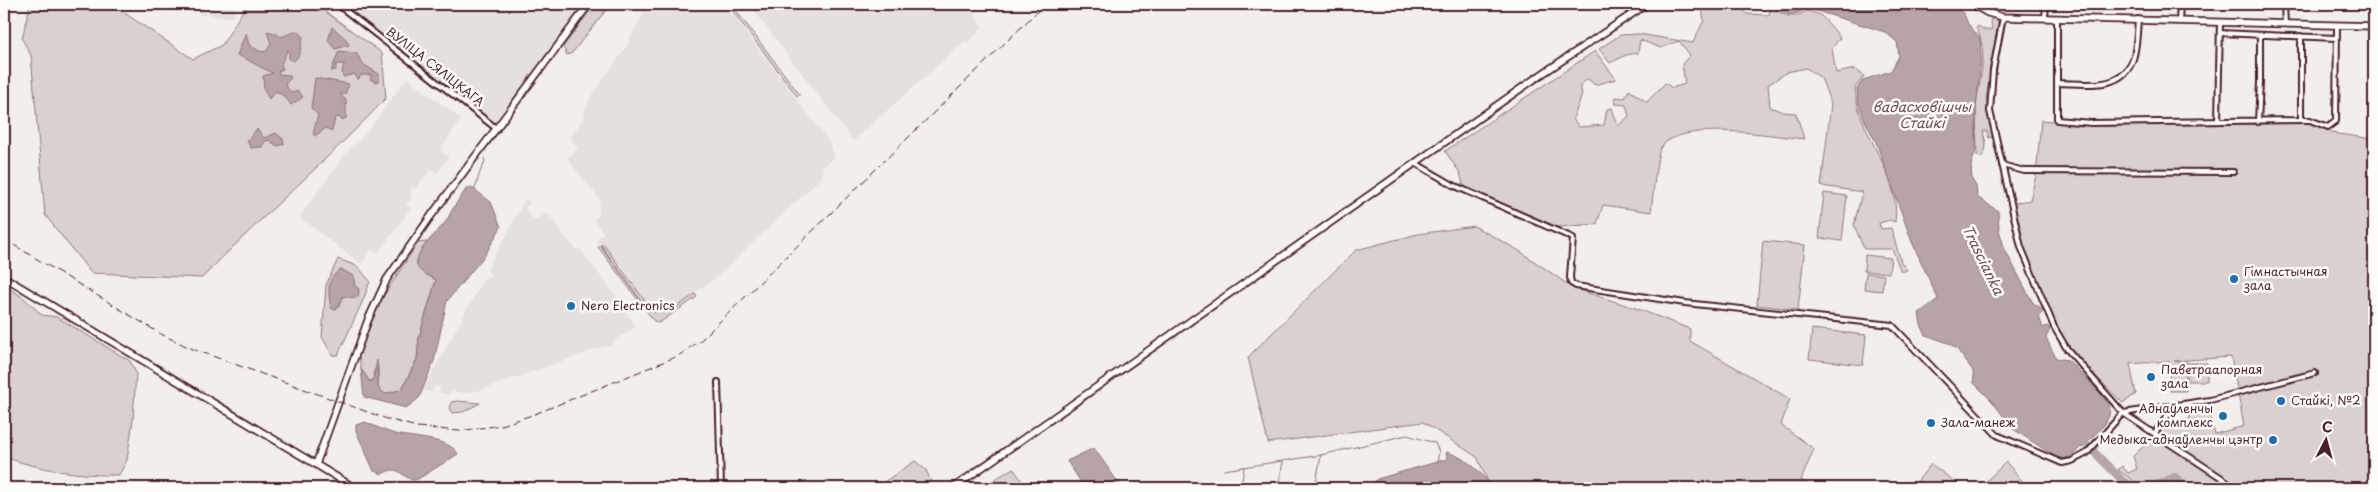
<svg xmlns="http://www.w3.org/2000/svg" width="2378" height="492" viewBox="0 0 2378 492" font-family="'Playpen Sans',sans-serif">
  <rect width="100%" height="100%" fill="#f2efeb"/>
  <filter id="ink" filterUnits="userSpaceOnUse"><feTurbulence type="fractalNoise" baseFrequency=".02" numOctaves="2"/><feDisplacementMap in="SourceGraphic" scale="10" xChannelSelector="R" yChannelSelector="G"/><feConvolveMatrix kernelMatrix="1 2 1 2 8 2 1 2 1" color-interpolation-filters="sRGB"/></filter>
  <g filter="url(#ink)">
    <path fill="#e5dfdd" d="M 164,4 L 236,4 L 233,17 L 214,17 L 208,12 L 204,16 L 191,7 L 173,7 Z
      M 339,4 L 584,4 L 494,123 Z
      M 662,4 L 724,4 L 828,140 L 835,157 L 821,168 L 823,171 L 820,174 L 823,176 L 718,276 L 657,321 L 596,239 L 604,234 L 593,219 L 598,216 L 600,200 L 567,158 L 578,149 L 570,138 L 585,116 L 584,112 L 591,96 L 630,42 L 629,40 L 644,12 L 653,12 Z
      M 749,4 L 968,4 L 982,27 L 977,31 L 978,33 L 967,43 L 965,41 L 853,141 Z
      M 407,78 L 461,119 L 440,150 L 449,157 L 437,173 L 431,169 L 414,190 L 411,187 L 412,197 L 406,204 L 411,208 L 378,253 L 371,250 L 361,264 L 299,217 L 353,144 L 355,145 L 366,133 Z
      M 526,198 L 530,203 L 525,208 L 535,221 L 547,213 L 576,250 L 579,248 L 622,304 L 613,313 L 615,314 L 623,308 L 636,327 L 615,340 L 612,346 L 605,346 L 481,390 L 465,393 L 450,391 L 449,394 L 440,393 L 440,388 L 435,386 L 431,393 L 423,390 L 484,278 L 492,276 L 487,270 Z"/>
    <path fill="#d9d0cf" stroke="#92787d" d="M 30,4 L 111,4 L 193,59 L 222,45 L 247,4 L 315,4 L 382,53 L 386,98 C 327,161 262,216 202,278 L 91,273 L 45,215 L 31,55 L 22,39 Z
      M 595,4 L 611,4 L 572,53 L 567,55 L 563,47 Z
      M 727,4 L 731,4 L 800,95 L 797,96 Z
      M 1701,4 C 1716,4 1738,0 1747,14 L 1769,15 L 1770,10 L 1777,6 L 1777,10 C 1788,19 1795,17 1807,11 C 1811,12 1817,13 1820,15 C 1824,18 1838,34 1840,38 L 1832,48 L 1836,73 L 1855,69 L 1864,76 L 1855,88 C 1857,134 1902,174 1895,222 L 1890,220 L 1879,223 L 1881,229 L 1891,228 L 1901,262 L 1907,270 L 1901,272 L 1892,249 L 1864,249 L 1854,225 L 1862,192 L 1821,186 L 1831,104 L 1821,78 L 1806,68 L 1787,72 L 1768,85 L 1770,107 L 1783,112 L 1796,113 L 1804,139 C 1772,136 1682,119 1661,147 C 1656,154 1653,201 1651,212 L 1603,205 L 1597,224 L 1558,227 L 1464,187 L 1460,173 L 1445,151 L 1595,51 L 1616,79 L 1595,85 L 1588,79 L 1580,85 L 1582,95 L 1573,119 L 1579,127 L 1604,125 L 1607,109 L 1612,108 L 1618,126 L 1629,116 L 1626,105 L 1615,104 L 1616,97 L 1625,98 L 1629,90 L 1647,102 L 1665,83 L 1672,88 L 1685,84 L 1682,64 L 1690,55 L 1679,41 L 1661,48 L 1640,40 L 1638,53 L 1626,55 L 1610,63 L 1599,49 L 1620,35 L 1639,34 L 1693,43 L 1704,20 Z
      M 1995,18 L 1998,22 L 1998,27 L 1986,99 L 1994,137 L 1989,138 L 1987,131 L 1983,131 C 1985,140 1989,150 1981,157 L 1977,156 C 1977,140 1976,124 1976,108 C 1978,82 1990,52 1976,28 L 1978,26 L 1985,30 L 1991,30 L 1992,26 L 1990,20 Z
      M 2041,120 L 2106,126 L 2319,123 L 2331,133 L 2374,139 L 2374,488 L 2177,488 L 2174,485 C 2149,492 2137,484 2118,470 L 2122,466 L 2128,473 L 2137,469 L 2133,456 L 2164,428 L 2190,419 L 2188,411 L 2201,405 L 2207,408 L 2215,434 L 2244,426 L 2231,357 L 2174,361 L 2186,361 L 2186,391 L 2170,391 L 2169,361 L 2130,364 L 2136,394 L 2123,403 L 2066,347 L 2021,242 L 2013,203 L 2030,200 L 2036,175 Z
      M 1824,193 L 1847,196 L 1842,241 L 1819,238 Z
      M 1474,226 L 1518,250 L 1573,288 L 1638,309 L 1690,329 L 1690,341 L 1790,399 L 1781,425 L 1814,449 L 1801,480 L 1813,488 L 1491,488 L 1477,457 L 1423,422 L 1268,443 L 1248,357 L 1356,250 L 1418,234 Z
      M 1763,241 L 1805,245 L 1798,310 L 1757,305 Z
      M 427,242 L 418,257 L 420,270 L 436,280 L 419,337 L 417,359 L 402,389 L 385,394 L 378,388 L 378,366 L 374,370 L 373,381 L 369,381 L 361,369 L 359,356 L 379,303 L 418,243 Z
      M 603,244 L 654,313 L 666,304 L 671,311 L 695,294 L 697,297 L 659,323 L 654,321 L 598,247 L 600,245 L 644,305 L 601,245 Z
      M 1865,255 L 1891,258 L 1889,273 L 1864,271 Z
      M 338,259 L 357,266 L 370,281 L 364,298 L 338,355 L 332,355 L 322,337 L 326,285 Z
      M 1866,273 L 1884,275 L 1882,291 L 1864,289 Z
      M 4,285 L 24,298 L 42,315 L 57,317 L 130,361 L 136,373 L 133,420 L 127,460 L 119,475 C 79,476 42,470 4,457 Z
      M 1812,329 L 1866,335 L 1863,365 L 1809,359 Z
      M 2186,363 L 2207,363 L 2207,381 L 2187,381 Z
      M 458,401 L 480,403 L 463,412 L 452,413 L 450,410 L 451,402 Z
      M 915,461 L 926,470 L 934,488 L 875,488 Z
      M 2006,462 L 2028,488 L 1979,488 Z
      M 1931,464 L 1963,488 L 1912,488 Z
      M 1013,468 L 1027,488 L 981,488 Z"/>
    <path fill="#b7a5a6" stroke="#8b6f75" d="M 1779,4 L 1951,4 L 1964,14 L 1968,24 L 1980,38 L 1981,59 L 1976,108 L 1976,149 L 1971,166 L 1972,180 L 1976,186 L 1977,197 L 1998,211 L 1999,230 L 2005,250 L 2033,303 L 2044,310 L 2039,316 L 2043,328 L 2047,326 L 2050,329 L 2046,338 L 2056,358 L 2068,360 L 2101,394 L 2110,406 L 2109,416 L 2105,424 L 2082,448 L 2080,447 C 2073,457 2067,461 2056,457 L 2013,429 L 1992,401 L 1974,383 L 1973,371 L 1957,349 L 1948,343 L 1926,335 L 1921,325 L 1919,313 L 1938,299 L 1912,242 L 1876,142 L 1865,121 L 1858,101 L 1857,89 L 1863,80 L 1891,71 L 1899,56 L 1897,42 L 1885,32 L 1807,8 C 1796,15 1789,18 1778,9 Z
      M 332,27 L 346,39 L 349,45 L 335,49 L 328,41 Z
      M 267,31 L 275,33 L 281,37 L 297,31 L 303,37 L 299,55 L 294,61 L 289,59 L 289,51 L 287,51 L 281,64 L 283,69 L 278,71 L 279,74 L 289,75 L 291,78 L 285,84 L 291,93 L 298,91 L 303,97 L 291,105 L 286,98 L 276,91 L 269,99 L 264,89 L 263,76 L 273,73 C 260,68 250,60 237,55 L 246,33 L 249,45 L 259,51 L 266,52 L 271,44 Z
      M 339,51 L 356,53 L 363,64 L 379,74 L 379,81 L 375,82 L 370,79 L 372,75 L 361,75 L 358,80 L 355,74 L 343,77 L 342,73 L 344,64 L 336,64 L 336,70 L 331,71 Z
      M 315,78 L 349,84 L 345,94 L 340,94 L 346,100 L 346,118 L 342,120 L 339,117 L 335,118 L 332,131 L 326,128 L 315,136 L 313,134 L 318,115 L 311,108 Z
      M 257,129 L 264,138 L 276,133 L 283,139 L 284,144 L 277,146 L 269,140 L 264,142 L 262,147 L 251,148 L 247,141 Z
      M 471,187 L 491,202 L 501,227 L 485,255 L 447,301 L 434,361 L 419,398 L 406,408 L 364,397 L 361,369 L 369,381 L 373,381 L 377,360 L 378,388 L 385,394 L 402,389 L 417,359 L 419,337 L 436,280 C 431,277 419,272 417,266 C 413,250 441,231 448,218 C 453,207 460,198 467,188 Z
      M 341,269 L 353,276 L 355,286 L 359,289 L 358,297 L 355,298 L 343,296 L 339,306 L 335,310 L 331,308 C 328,292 326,279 341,269 Z
      M 365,422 C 375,426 385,431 395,434 C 411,438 450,438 458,454 L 418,479 L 412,480 C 397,473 399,465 382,474 L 374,471 L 356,431 L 356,425 Z
      M 1094,448 L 1122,488 L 1085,488 L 1067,461 Z
      M 1446,452 C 1463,456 1484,472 1491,488 L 1436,488 L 1431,486 L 1369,488 L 1377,479 L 1447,459 Z"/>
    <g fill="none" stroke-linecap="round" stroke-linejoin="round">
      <path stroke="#8b6f75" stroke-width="1" d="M 475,189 L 480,172 L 485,162 L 484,158
        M 1224,470 L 1321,455 L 1407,435 L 1435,443 L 1439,452 L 1437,463
        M 1241,488 L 1244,467
        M 1278,488 L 1283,462
        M 1315,488 L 1321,455"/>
      <path stroke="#b7a5a6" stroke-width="8" d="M 2080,438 L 2123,481 L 2136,488
        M 2151,488 L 2175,477 L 2188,488"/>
      <g stroke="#4a1f2b" stroke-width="8">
        <path id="minor" d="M 337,4 L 497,129
          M 2284,4 L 2285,24
          M 2003,17 L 1993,70 L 1990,111 L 2021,247 L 2054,327 L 2067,349 L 2123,413 L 2237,488
          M 2045,17 L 2046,4
          M 2057,18 L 2057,120 L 2091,123 L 2301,120 L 2301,36
          M 2179,21 L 2180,4
          M 2220,33 L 2336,38
          M 2057,83 C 2084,83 2122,92 2133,59 C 2137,47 2137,32 2138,19
          M 2301,120 L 2310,120 L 2328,127 L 2336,121 L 2337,26
          M 2218,121 L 2220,22
          M 2258,122 L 2260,82 L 2260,35
          M 1415,163 L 1453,185 L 1573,238 L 1570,277 L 1571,283 L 1576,286 L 1685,303 L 1892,325 L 1997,435 L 2062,463 L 2072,461 L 2087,453 L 2123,413 L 2210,400 L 2315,373
          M 2002,165 L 2024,171 L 2233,172
          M 718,382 L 721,488
          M 2155,433 L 2175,405"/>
      </g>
      <g stroke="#4a1f2b" stroke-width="9">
        <path id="secondary" d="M 1754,4 L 1765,4
          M 1972,4 L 1988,13 L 2003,17 L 2374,26
          M 4,277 L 355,488
          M 316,464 L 368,320 L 387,279 L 431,216 L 589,4
          M 953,488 L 1533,80 L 1647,4"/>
      </g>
      <use href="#minor" stroke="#fdfcf7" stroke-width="4"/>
      <use href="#secondary" stroke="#fdfcf7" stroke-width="5.5"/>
      <path stroke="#4a1f2b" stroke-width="1" stroke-dasharray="8 4" stroke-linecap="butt" d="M 4,239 L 161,334 L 190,348 L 387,419 L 417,427 L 459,431 L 502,425 L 535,414 L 678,356 L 701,340 L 1045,4"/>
    </g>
  </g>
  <g fill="#1f6fb2" stroke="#fdfcf7" stroke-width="2">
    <circle cx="2234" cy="279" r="5"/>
    <circle cx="571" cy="306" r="5"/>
    <circle cx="2151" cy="377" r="5"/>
    <circle cx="2281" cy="401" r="5"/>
    <circle cx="2223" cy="416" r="5"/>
    <circle cx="1931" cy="423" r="5"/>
    <circle cx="2273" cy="440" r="5"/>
  </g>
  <g text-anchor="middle" stroke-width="5" stroke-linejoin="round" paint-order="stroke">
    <g font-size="12" fill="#4a1f2b" stroke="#fdfcf7">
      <text transform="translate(435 67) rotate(38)" y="4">ВУЛІЦА СЯЛІЦКАГА</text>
    </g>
    <g font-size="12" fill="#4a1f2b" stroke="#fdfcf7" text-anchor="start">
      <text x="2244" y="276">Гімнастычная<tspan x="2244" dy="14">зала</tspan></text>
      <text x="581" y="310">Nero Electronics</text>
      <text x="2161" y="374">Паветраапорная<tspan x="2161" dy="14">зала</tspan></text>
      <text x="2291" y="405">Стайкі, №2</text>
      <text x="2213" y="413" text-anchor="end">Аднаўленчы<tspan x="2213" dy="14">комплекс</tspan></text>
      <text x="1941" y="427">Зала-манеж</text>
      <text x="2263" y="444" text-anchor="end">Медыка-аднаўленчы цэнтр</text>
    </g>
    <g font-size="14" font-style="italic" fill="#704e56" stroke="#fdfcf7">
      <text x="1922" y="112">вадасховішчы<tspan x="1922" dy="16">Стайкі</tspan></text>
      <text transform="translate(1983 260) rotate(64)" y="5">Trascianka</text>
    </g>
  </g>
  <rect width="2378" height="492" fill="none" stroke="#fdfcf7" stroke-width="20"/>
  <rect x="10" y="10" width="2358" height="472" fill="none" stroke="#4a1f2b" stroke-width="2" filter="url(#ink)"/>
  <g transform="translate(2326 440) rotate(6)" stroke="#fdfcf7" stroke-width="4" paint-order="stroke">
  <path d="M0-4L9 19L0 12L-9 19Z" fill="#4a1f2b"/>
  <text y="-8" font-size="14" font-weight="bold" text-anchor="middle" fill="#4a1f2b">С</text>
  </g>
</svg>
